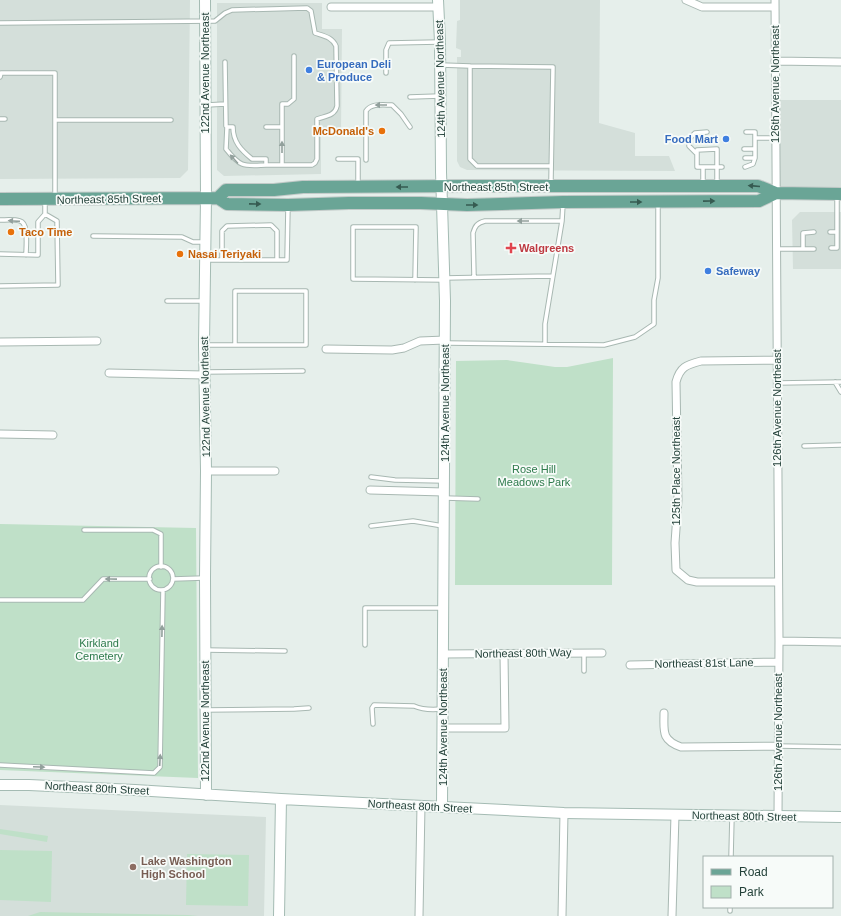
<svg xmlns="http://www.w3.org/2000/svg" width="841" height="916" viewBox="0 0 841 916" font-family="Helvetica,sans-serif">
  <rect width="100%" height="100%" fill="#e6efeb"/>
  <path fill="#d4dfda" d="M 0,0 L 190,0 L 188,170 L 180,178 L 0,179 Z
    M 460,0 L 600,0 L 599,123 L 635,133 L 635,156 L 669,156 L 675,171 L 467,170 L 460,167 L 457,161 L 457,57 L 461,57 L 461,50 L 456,48 L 457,21 L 460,20 Z
    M 217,3 L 322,3 L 322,29 L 342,29 L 341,131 L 321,131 L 321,174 L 224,176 L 217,170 Z
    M 780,100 L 841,100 L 841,194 L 776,193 Z
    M 800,212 L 841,212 L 841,269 L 793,269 L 792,220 Z
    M 0,805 L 266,817 L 264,916 L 0,916 Z"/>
  <path fill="#bfe0c8" d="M 613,358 L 612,585 L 455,585 L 456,361 L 507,360 L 555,367 L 567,367 Z
    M 0,524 L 196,528 L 198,778 L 0,770 Z
    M 0,829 L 48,836 L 47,842 L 0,834 Z
    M 0,850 L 52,851 L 51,902 L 0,900 Z
    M 187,854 L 249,855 L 248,906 L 186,905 Z
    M 40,912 L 188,915 L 198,916 L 28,916 Z"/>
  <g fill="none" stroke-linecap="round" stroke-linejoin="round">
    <g stroke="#a8b8b2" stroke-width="5.5">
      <path id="lane" d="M 0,23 L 215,21 L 225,13 L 232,10 L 307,8 L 311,11 L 315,33 C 324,36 332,37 336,46 L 337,106 C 335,116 325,116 317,119 L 317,159 L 315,163 L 312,165 L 282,165
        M 225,62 L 226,126 L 227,127 L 233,127 C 233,142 241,150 252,159 L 266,159 L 266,165 L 282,165 L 282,104 L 288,104 L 294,99 L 294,56
        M 441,65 L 470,66
        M 386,73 L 386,50 L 389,43 L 439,42
        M 0,77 L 1,73 L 55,73 L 55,197
        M 410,97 L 440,96
        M 207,105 L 225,104
        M 0,119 L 5,119
        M 55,120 L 171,120
        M 227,127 L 226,149 C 241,168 244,166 266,165
        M 266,127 L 282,127
        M 746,132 L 755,132 L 755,158
        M 755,138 L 776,138
        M 744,149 L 755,149
        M 697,154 L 689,146 L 689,139 L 695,133 L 707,132
        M 745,158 L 755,158 L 753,164 L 745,167
        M 338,159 L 358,159 L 358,185
        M 366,160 L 366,111 C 371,103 383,105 392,105 L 401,114 L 410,127
        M 551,183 L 551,179 L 553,67 L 470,66 L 470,159 L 477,166 L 551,166
        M 703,184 L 703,167
        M 717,185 C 717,173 717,161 717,149 L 697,150 L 697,167 L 722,167
        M 0,220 C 6,220 14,219 20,221 C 29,223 26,246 26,255
        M 830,232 L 837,232
        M 93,236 L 182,237 L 193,242 L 204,242
        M 831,248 L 837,248 L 837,196
        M 776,249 L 814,249
        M 803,249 L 803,233 L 814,232
        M 0,254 L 38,255 L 38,222 L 45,214 L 45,200
        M 207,260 L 287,260 L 288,207
        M 222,260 L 222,231 L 227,226 L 271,225 L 277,231 L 277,260
        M 474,276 L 473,233 C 475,226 477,223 485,221 L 562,221
        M 445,278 L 552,276
        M 415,280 L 416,227 L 353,227 L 353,279 L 443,280
        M 0,286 L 58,285 L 57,221 L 45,214
        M 167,301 L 203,301
        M 447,343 L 604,345 L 635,337 L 654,324 L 654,300 L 658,278 L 658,205
        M 545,343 L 545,324 L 562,221 L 563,204
        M 205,345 L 306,345 L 306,291 L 235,291 L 235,345
        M 205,372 L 303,371
        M 835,382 L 841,392
        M 778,383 L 841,382
        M 804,446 L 841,445
        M 371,477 L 395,480 L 444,481
        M 445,498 L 478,499
        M 371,526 L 413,521 L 443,526
        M 84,530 L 153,530 L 161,534 L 161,567
        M149 578a12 12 0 1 1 24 0a12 12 0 1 1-24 0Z
        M 173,579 L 204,578
        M 0,600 L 83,600 L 103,579 L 150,579
        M 365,645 L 365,608 L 443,608
        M 206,650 L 285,651
        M 584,653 L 584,671
        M 206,710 L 294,709 L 309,708
        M 373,724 L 372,708 L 374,705 L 414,706 C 423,710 432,710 442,709
        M 778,746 L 841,747
        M 0,765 L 154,773 L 160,767 L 163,590
        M 731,857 L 732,816
        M 730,911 L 730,907"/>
    </g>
    <g stroke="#a8b8b2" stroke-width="9">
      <path id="street" d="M 686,0 L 702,7 L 775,7
        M 775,0 L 779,641 L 778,817
        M 331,7 L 438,7
        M 775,61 L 841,62
        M 0,342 L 97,341
        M 326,349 L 392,350 L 404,348 L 420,341 L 445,340
        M 777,360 L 701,361 C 686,365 680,367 676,382 L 678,500 L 675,543 L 676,570 L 688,580 L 697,582 L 778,582
        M 109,373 L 204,375
        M 0,434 L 53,435
        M 206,471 L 275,471
        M 370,490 L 444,492
        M 779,641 L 841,642
        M 443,654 L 602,653
        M 630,665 L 778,662
        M 664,713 C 664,731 661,740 681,747 L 777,746
        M 443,728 L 505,728 L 504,654
        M 419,916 L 421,805
        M 562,916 L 564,813
        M 672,916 L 675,815"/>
    </g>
    <g stroke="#a4bbb3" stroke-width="12">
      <path id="secondary" d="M 205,0 L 206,198 L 204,345 L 206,471 L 205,578 L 206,795
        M 438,0 L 440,42 L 441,172 L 445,301 L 442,806
        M 0,785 L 29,785 L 135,790 L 281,799 L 564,813 L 841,817
        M 279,916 L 281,799"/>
    </g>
    <g stroke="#c2cac8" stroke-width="14">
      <path id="primary" d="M 218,198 L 226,190 L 274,190 L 303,187 L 466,186 L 758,186 L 776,193 L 841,194
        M 0,199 L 218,198 L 227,204 L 288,205 L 349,203 L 421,203 L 467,205 L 563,202 L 759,201 L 776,193"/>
    </g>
    <use href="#lane" stroke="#fff" stroke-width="3.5"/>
    <use href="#street" stroke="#fff" stroke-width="7"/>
    <use href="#secondary" stroke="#fff" stroke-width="10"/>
    <use href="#primary" stroke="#6aa596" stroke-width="12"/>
  </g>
  <defs><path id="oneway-solid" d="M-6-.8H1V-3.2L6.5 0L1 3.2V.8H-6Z"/></defs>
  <g fill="#92a09c">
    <use href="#oneway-solid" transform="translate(381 105) rotate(180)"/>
    <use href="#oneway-solid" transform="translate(282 147) rotate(-90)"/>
    <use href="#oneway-solid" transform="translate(234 159) rotate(-132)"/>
    <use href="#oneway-solid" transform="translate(14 221) rotate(-176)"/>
    <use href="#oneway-solid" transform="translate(523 221) rotate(180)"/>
    <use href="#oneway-solid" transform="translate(111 579) rotate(-179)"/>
    <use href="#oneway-solid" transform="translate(162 631) rotate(-89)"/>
    <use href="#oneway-solid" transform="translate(160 760) rotate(-87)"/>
    <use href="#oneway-solid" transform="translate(39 767) rotate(3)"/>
  </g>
  <g fill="#365b51">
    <use href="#oneway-solid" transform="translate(754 186) rotate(-175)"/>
    <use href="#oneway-solid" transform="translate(402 187) rotate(180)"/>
    <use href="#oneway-solid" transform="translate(709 201) rotate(-1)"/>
    <use href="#oneway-solid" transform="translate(636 202)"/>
    <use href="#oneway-solid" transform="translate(255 204) rotate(1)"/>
    <use href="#oneway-solid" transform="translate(472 205)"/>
  </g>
  <g fill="#3f7fe0" stroke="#f7fbf9" stroke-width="1.5">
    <circle cx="309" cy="70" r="4"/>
    <circle cx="726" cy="139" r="4"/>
    <circle cx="708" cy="271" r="4"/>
  </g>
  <g fill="#e8710a" stroke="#f7fbf9" stroke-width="1.5">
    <circle cx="382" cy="131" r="4"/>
    <circle cx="11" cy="232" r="4"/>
    <circle cx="180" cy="254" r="4"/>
  </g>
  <path fill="#e0444e" stroke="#f7fbf9" stroke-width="1.5" d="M509 242h4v4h4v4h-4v4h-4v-4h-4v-4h4z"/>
  <circle fill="#8d6e63" stroke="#f7fbf9" stroke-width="1.5" cx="133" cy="867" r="4"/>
  <g text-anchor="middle" stroke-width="3.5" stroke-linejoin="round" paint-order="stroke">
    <g font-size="11" font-weight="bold" fill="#366cbe" stroke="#f7fbf9" text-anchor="start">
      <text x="317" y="68">European Deli<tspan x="317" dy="13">&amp; Produce</tspan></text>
      <text x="718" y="143" text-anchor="end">Food Mart</text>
      <text x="716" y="275">Safeway</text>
    </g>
    <g font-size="11" fill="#24423a" stroke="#f7fbf9">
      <text transform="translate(205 73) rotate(-90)" y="4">122nd Avenue Northeast</text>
      <text transform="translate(440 79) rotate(-91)" y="4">124th Avenue Northeast</text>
      <text transform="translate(775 84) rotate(-90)" y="4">126th Avenue Northeast</text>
      <text x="496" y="191">Northeast 85th Street</text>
      <text transform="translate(109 199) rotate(-1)" y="4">Northeast 85th Street</text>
      <text transform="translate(205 397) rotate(-91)" y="4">122nd Avenue Northeast</text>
      <text transform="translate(445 403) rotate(-90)" y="4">124th Avenue Northeast</text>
      <text transform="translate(777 408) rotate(-90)" y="4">126th Avenue Northeast</text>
      <text transform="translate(676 471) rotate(-90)" y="4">125th Place Northeast</text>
      <text transform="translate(523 653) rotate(-1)" y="4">Northeast 80th Way</text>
      <text transform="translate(704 663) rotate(-1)" y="4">Northeast 81st Lane</text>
      <text transform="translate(205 721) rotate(-90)" y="4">122nd Avenue Northeast</text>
      <text transform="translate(443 727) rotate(-90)" y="4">124th Avenue Northeast</text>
      <text transform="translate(778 732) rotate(-90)" y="4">126th Avenue Northeast</text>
      <text transform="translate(97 788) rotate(3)" y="4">Northeast 80th Street</text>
      <text transform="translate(420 806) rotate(3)" y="4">Northeast 80th Street</text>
      <text transform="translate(744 816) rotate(1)" y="4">Northeast 80th Street</text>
    </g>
    <g font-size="11" font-weight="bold" fill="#c56008" stroke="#f7fbf9" text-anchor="start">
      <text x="374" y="135" text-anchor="end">McDonald's</text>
      <text x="19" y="236">Taco Time</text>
      <text x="188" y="258">Nasai Teriyaki</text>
    </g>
    <g font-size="11" font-weight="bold" fill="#be3a42" stroke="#f7fbf9" text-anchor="start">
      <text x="519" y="252">Walgreens</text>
    </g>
    <g font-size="11" fill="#2d7a4b" stroke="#f7fbf9">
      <text x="534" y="473">Rose Hill<tspan x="534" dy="13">Meadows Park</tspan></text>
      <text x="99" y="647">Kirkland<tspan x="99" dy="13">Cemetery</tspan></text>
    </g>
    <g font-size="11" font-weight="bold" fill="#785e54" stroke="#f7fbf9" text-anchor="start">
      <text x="141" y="865">Lake Washington<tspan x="141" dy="13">High School</tspan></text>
    </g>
  </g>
  <rect x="703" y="856" width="130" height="52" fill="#f7fbf9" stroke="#a3b1ad"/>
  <rect x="711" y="869" width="20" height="6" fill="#6aa596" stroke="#a3b1ad"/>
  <text x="739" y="876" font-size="12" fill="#24423a">Road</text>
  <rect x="711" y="886" width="20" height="12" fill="#bfe0c8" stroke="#a3b1ad"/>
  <text x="739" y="896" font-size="12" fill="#24423a">Park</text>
</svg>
